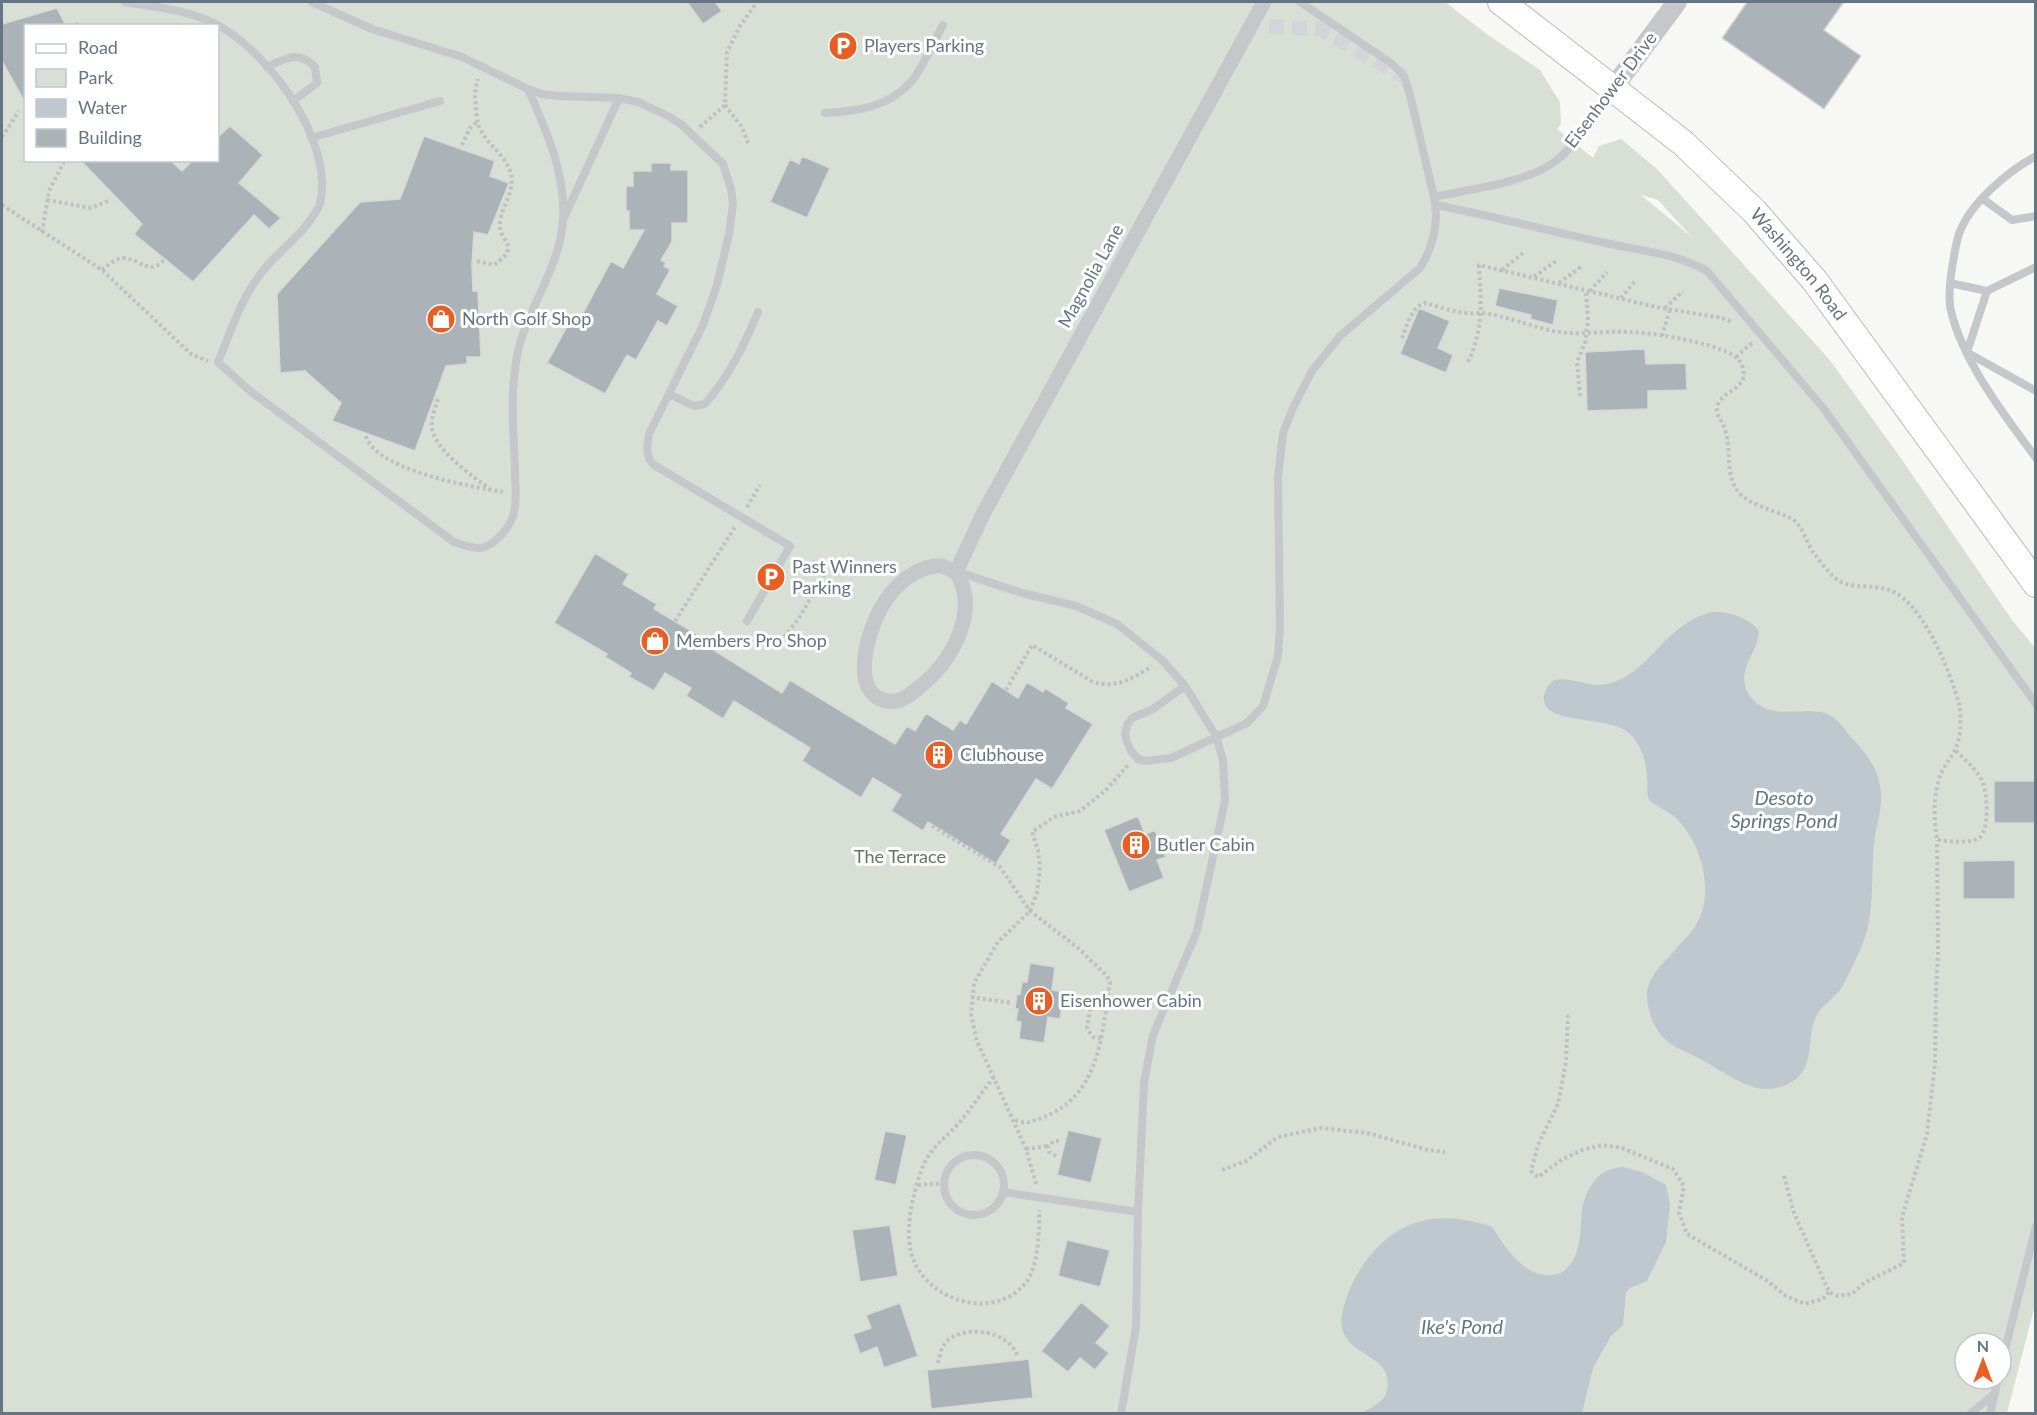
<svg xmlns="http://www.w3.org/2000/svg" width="2037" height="1415" viewBox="0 0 2037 1415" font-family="Lato,sans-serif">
  <rect width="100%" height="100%" fill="#f7f7f4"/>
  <path fill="#d8dfd5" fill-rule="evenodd" d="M 2,2 L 1445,2 L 1488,35 L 1540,70 L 1560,102 L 1561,124 L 1557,129 L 1593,158 L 1599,146 L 1621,139 L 1657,169 L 1829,359 L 1900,457 L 2012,620 L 2035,648 L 2036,1301 L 2007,1413 L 2,1413 ZM 26,26 L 218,26 L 218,160 L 26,160 ZM 1642,195 L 1658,200 L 1692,237 L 1642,196 ZM 1965,1343 L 2001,1343 L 2001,1379 L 1965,1379 Z"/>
  <path fill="#bfc8ce" d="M 1712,612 C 1727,611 1751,618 1759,631 C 1759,653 1733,671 1750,696 C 1771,724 1803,704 1827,714 C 1837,718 1844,728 1850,736 C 1863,750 1874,762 1879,781 C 1884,801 1879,816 1875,835 C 1871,863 1874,893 1869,921 C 1866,941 1851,971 1841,989 C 1833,1000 1820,1006 1815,1019 C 1807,1039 1814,1065 1796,1079 C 1785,1088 1767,1091 1753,1087 C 1735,1081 1717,1068 1700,1059 C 1690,1053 1677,1049 1668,1042 C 1655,1031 1648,1014 1647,997 C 1646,978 1662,965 1674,951 C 1683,941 1693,932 1699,919 C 1714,888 1700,841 1676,818 C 1668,811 1657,807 1649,800 C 1646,792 1648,785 1647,777 C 1646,761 1642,746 1630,734 C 1611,714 1538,727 1544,695 C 1546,689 1549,684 1554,680 C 1575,676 1591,691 1614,682 C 1652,669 1666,623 1712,612 Z
    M 1623,1167 L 1642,1172 L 1666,1185 L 1670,1204 L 1666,1242 L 1647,1281 L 1630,1288 L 1626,1293 L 1623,1325 L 1611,1336 L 1593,1368 L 1582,1413 L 1361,1413 C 1373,1407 1387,1401 1388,1385 C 1389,1354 1348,1356 1342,1328 C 1339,1316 1347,1295 1352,1284 C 1382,1225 1429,1205 1492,1227 C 1507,1250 1527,1282 1558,1274 C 1566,1272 1573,1262 1576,1254 C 1586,1226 1574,1207 1595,1180 C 1603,1171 1611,1168 1623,1167 Z"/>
  <path fill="#abb3b9" stroke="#d8d9d6" stroke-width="1.5" d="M 687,2 L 715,2 L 722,11 L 703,24 Z
    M 1747,2 L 1844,2 L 1824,30 L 1861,56 L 1824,109 L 1722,38 Z
    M 57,8 L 66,26 L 26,26 L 26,104 L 2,61 L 2,24 Z
    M 230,126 L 263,155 L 239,183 L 281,218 L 269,229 L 254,215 L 193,282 L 134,234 L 142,224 L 80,160 L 170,160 L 182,171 L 193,160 L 218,160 L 218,137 Z
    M 424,136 L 495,161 L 490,176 L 509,183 L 488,235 L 474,232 L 472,265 L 473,291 L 478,291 L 481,357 L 467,357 L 467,364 L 446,366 L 415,451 L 332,421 L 341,403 L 305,371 L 280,373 L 277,294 L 360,202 L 400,199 Z
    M 802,156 L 830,168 L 807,218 L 770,202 L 790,159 L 799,164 Z
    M 651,163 L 671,163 L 671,170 L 688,170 L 688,223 L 672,223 L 672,242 L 661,260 L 666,263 L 664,266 L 670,270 L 657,294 L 678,306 L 667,326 L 658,321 L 636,360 L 627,355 L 605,394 L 547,363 L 569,323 L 576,326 L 611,261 L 623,268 L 644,230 L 629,230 L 629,211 L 626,211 L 626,186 L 633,186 L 633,171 L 651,171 Z
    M 1499,288 L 1558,300 L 1553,325 L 1530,319 L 1531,315 L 1495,306 Z
    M 1419,308 L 1450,321 L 1438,348 L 1453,355 L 1446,373 L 1400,354 Z
    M 1645,349 L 1646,364 L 1686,363 L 1687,390 L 1648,391 L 1648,409 L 1587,411 L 1585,352 Z
    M 595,553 L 629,574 L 623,584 L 657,604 L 654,609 L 698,635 L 696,639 L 782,693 L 790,680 L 895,744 L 907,726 L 915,731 L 926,713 L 953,730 L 960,720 L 966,724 L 992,681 L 1018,698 L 1027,682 L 1043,692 L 1045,688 L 1069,703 L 1066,708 L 1093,724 L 1052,789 L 1036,779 L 1001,834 L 1011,840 L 996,864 L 928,822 L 923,831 L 891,811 L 901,795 L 873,778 L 861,798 L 802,761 L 810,748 L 734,701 L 723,719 L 686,696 L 691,688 L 665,673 L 654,691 L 629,677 L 631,673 L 605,657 L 607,654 L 554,623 Z
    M 1994,781 L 2036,781 L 2036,823 L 1994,823 Z
    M 1138,816 L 1145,834 L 1155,830 L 1166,857 L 1157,860 L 1164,878 L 1129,892 L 1104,830 Z
    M 2015,860 L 2015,899 L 1963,899 L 1963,861 Z
    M 1030,963 L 1055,967 L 1052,990 L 1064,992 L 1060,1019 L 1048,1017 L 1044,1043 L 1019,1039 L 1021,1022 L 1016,1021 L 1018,1009 L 1015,1009 L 1017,993 L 1020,994 L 1022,982 L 1027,982 Z
    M 1068,1130 L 1102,1138 L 1091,1183 L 1057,1175 Z
    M 885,1131 L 907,1135 L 896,1185 L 874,1180 Z
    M 890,1225 L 898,1276 L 860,1282 L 852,1230 Z
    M 1067,1240 L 1110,1250 L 1100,1287 L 1058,1276 Z
    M 1081,1302 L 1110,1326 L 1096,1343 L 1109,1353 L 1095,1370 L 1080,1358 L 1068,1372 L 1041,1351 Z
    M 900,1303 L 918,1356 L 884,1368 L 877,1347 L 860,1354 L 853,1334 L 871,1328 L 866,1315 Z
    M 1029,1359 L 1033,1398 L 931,1409 L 927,1370 Z"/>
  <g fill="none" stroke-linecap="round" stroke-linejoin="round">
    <path stroke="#d2d6d8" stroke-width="15" stroke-dasharray="15 8" stroke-linecap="butt" d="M 1269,26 L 1320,29 L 1404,76"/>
    <g stroke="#b7bbbf" stroke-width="28">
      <g id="primary">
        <path id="s1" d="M 1501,2 L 1683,143 L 1754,211 L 1815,281 L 2036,584"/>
      </g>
    </g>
    <path stroke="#bec0c2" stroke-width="4" stroke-dasharray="3 3" stroke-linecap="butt" d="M 70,26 L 76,24 L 81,26
      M 725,105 L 741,126 L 749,145
      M 700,127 L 725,105 L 727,52 L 740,26 L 757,2
      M 2,137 L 19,111
      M 462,145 L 470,128 L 477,122
      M 47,200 L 91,208 L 108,201
      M 2,205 L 102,270 L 191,354 L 208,361
      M 42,232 L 49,191 L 65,160
      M 477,261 L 494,265 C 523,244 498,243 500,222 C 502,205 515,192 511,174 C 506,154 484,143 478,124 C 477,119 476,112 476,106 C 474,96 475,89 478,79
      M 102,270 C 109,265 115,258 124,258 C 142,259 148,277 165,259
      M 1502,270 L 1523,253
      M 1534,277 L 1556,261
      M 1559,283 L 1582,266
      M 1590,291 L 1607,272
      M 1621,298 L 1635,281
      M 1665,308 L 1683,291
      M 1662,336 L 1670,309
      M 1402,338 C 1407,326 1411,307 1425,303 C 1438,306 1452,312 1466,313 C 1474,314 1482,312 1490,314 C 1516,319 1541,331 1568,333 C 1588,334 1609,331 1630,332 C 1656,333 1708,342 1731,354 C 1737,357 1741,361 1743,368 C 1749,390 1720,390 1717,408 C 1716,417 1723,421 1725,429 C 1731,448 1726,467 1734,485 C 1743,505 1773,509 1790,518 C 1802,523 1806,542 1813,552 C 1819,560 1827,571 1835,578 C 1849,590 1872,584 1889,590 C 1923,601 1950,672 1959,704 C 1962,718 1961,737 1955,750 C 1950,760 1942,768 1939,779 C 1933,800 1934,819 1937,840 C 1948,841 1969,844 1979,838 C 1990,830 1987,794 1983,783 C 1978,770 1964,759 1955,750
      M 1736,357 L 1752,343
      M 1468,362 C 1484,329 1481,301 1479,265 L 1656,307 L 1722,318 L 1732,322
      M 1580,396 L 1577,362 L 1585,343 L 1588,320 L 1586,290
      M 438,399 C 435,408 431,418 432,428 C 435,451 473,476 491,490
      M 366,436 C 375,470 472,487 503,492
      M 747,507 L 760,485
      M 675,621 L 735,527
      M 781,642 L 799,618 L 824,575 L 823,569 L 812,561
      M 1006,690 L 1032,645 L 1093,682 C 1116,689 1133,678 1152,666
      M 932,826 L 1000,867 L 1030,911 L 1078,948 L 1107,976 L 1110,982 C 1102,1034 1100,1095 1044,1117 C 1033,1121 1025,1126 1014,1119
      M 971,997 L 1011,1003
      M 1568,1015 L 1566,1062 L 1558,1104 L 1538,1145 L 1531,1171 L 1538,1177 L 1561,1160 L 1582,1150 L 1602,1145 L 1622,1148 L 1673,1169 L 1684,1186 L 1679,1213 L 1687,1234 L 1766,1280 L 1786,1296 L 1805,1304 L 1823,1299 L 1829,1292
      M 1101,1038 L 1093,1037 L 1087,1029 L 1091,1004 L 1096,998 L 1107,999
      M 994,1077 C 982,1092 971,1109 958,1124 C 944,1139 928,1150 921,1171 C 913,1194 905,1227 911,1252 C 922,1300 995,1324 1027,1281 C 1038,1266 1040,1229 1039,1210
      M 1026,1149 L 1048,1146
      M 1056,1156 L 1049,1152 L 1048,1146 L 1054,1141 L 1059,1141
      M 1222,1170 L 1246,1161 L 1278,1137 L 1321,1128 L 1367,1133 L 1428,1150 L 1445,1152
      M 1784,1176 L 1794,1213 L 1829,1292 L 1838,1296 L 1852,1294 L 1864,1283 L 1904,1263 L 1902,1217 L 1927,1134 L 1935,1063 L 1936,990 L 1938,952 L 1937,840
      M 1036,1184 L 1026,1149 L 977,1041 L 971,1014 L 974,983 L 998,942 L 1030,911 L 1037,893 L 1040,867 L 1038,850 L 1032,832 L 1054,817 L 1080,811 L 1105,791 L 1128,765
      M 918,1185 L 944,1183
      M 938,1363 C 940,1355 941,1347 947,1341 C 966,1324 1008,1331 1017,1355"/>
    <path stroke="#c4c8cb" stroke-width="8" d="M 125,2 C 154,7 187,10 214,23 C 264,48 322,126 322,184 C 322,191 322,200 319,206 C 306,233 280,249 262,272 C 241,298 231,331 218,362 L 250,391 L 454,542 C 462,544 472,549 481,548 C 493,546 506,531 511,521 C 518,507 515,487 515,472 C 514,436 510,397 516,362 C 523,312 560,271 563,220 C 566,173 546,130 528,89
      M 312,2 L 372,29 L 462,57 L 528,89 L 542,94 L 559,96 L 619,98 L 638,102 L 668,116 L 682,125 L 723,164 L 731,189 L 733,204 L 729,234 L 717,285 L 703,325 L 649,434 C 647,446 645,456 654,465 L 790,546 L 747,621
      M 1300,2 L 1391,63 L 1404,76 L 1410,95 L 1434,197 C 1469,189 1529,183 1557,160 C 1578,143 1594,114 1611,92
      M 267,67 C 286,58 299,50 315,67 L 317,83 L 293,101
      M 825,113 C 857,111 887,108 910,83 C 922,70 934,41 943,25
      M 311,138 L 440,101
      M 2036,156 C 2007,172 1970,203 1959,234 C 1955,247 1953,261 1951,275 C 1950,286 1948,300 1951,311 C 1963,362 2005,416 2036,458
      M 1983,199 L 2012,220 L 2036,216
      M 1436,205 C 1493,216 1549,231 1606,243 C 1640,251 1676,253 1707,271 L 1824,409 L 2036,704
      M 564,218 L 619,98
      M 1950,283 L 1987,291
      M 1967,352 L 1987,291 L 2036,267
      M 1968,353 L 2036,391
      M 669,394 L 694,406 L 705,404 C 729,376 744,346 758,312
      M 958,572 L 1022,593 L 1076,606 L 1117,624 L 1162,660 L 1185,686 L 1216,736 L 1223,760 L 1225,801 L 1197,931 L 1153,1035 L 1144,1083 L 1138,1212 L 1136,1327 L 1121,1414
      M 1185,686 L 1153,709 L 1132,718 L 1127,725 L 1125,734 L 1127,742 L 1131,751 L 1138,759 L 1146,761 L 1171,758 L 1247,723 L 1263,706 L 1278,656 L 1280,628 L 1278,477 L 1283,433 L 1293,408 L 1312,371 L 1340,336 L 1420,268 C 1433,247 1439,222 1434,197
      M944 1185a30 30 0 1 1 60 0a30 30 0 1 1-60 0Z
      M 1003,1192 L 1138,1212
      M 2001,1366 L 2036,1226
      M 1970,1414 L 1994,1394
      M 1990,1414 L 1998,1379"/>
    <path stroke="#c4c8cb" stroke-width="15" d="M 935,566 L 943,566 L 956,572 C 980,609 953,659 923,684 C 915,691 906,699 896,701 C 890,702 884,701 878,698 C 854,683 867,639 876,618 C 887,593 908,570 935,566 Z
      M 956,572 L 984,512 L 1264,2"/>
    <path stroke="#c4c8cb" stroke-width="20" d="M 1613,88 L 1677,2"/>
    <use href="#primary" stroke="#fff" stroke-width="26"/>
  </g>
  <defs>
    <g id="parking-disc" transform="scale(1.5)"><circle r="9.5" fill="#e85e23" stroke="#fff"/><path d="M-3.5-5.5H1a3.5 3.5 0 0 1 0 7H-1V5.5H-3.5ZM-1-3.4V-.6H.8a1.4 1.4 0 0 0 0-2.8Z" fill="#fff"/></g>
    <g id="shop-disc" transform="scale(1.5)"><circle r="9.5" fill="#e85e23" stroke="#fff"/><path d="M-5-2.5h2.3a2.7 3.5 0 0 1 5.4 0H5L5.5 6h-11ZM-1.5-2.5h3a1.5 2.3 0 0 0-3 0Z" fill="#fff"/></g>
    <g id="building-disc" transform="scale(1.5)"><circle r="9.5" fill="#e85e23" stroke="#fff"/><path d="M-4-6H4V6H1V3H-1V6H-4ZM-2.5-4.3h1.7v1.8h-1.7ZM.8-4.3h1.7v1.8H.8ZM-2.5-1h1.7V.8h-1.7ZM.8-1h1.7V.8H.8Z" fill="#fff"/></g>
  </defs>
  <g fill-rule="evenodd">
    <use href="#parking-disc" x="843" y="46"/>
    <use href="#shop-disc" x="441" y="319"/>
    <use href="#parking-disc" x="771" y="577"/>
    <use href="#shop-disc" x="655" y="641"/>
    <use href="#building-disc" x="939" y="755"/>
    <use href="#building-disc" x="1136" y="845"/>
    <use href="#building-disc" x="1039" y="1001"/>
  </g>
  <g text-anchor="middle" stroke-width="6" stroke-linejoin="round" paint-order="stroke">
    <g font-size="18" fill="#657586" stroke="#fff" text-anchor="start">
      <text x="864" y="52">Players Parking</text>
      <text x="462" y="325">North Golf Shop</text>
      <text x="792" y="573">Past Winners<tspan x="792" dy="21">Parking</tspan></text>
      <text x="676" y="647">Members Pro Shop</text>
      <text x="960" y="761">Clubhouse</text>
      <text x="1157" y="851">Butler Cabin</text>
      <text x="1060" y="1007">Eisenhower Cabin</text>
    </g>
    <g font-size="18" fill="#657586" stroke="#fff">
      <text transform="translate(1611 90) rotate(-53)" y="6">Eisenhower Drive</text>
      <text dy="6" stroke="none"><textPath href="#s1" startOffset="398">Washington Road</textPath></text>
      <text transform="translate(1091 276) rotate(-61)" y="6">Magnolia Lane</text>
    </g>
    <g font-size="18" fill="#637860" stroke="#fff">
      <text x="900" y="863">The Terrace</text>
    </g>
    <g font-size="20" font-style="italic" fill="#617782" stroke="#fff">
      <text x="1784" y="805">Desoto<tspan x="1784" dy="23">Springs Pond</tspan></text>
      <text x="1462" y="1334">Ike's Pond</text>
    </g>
  </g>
  <rect width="2037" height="1415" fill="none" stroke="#657586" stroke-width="6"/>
  <rect x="24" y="24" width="195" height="138" fill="#ffffff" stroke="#c1c8cf" stroke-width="1.5"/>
  <rect x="36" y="44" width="30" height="9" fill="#ffffff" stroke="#c1c8cf" stroke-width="1.5"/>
  <text x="78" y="54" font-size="18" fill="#657586">Road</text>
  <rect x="36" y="69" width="30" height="18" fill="#d8dfd5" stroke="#c1c8cf" stroke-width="1.5"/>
  <text x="78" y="84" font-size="18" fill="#657586">Park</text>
  <rect x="36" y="99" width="30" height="18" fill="#bfc8ce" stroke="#c1c8cf" stroke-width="1.5"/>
  <text x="78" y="114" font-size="18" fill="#657586">Water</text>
  <rect x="36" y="129" width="30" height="18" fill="#abb3b9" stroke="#c1c8cf" stroke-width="1.5"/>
  <text x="78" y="144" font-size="18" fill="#657586">Building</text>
  <g transform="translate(1983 1361)"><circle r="28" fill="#ffffff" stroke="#c1c8cf" stroke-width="1.5"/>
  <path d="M0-4.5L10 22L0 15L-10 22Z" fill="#e85e23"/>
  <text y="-9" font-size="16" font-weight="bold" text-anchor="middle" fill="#657586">N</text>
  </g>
</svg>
